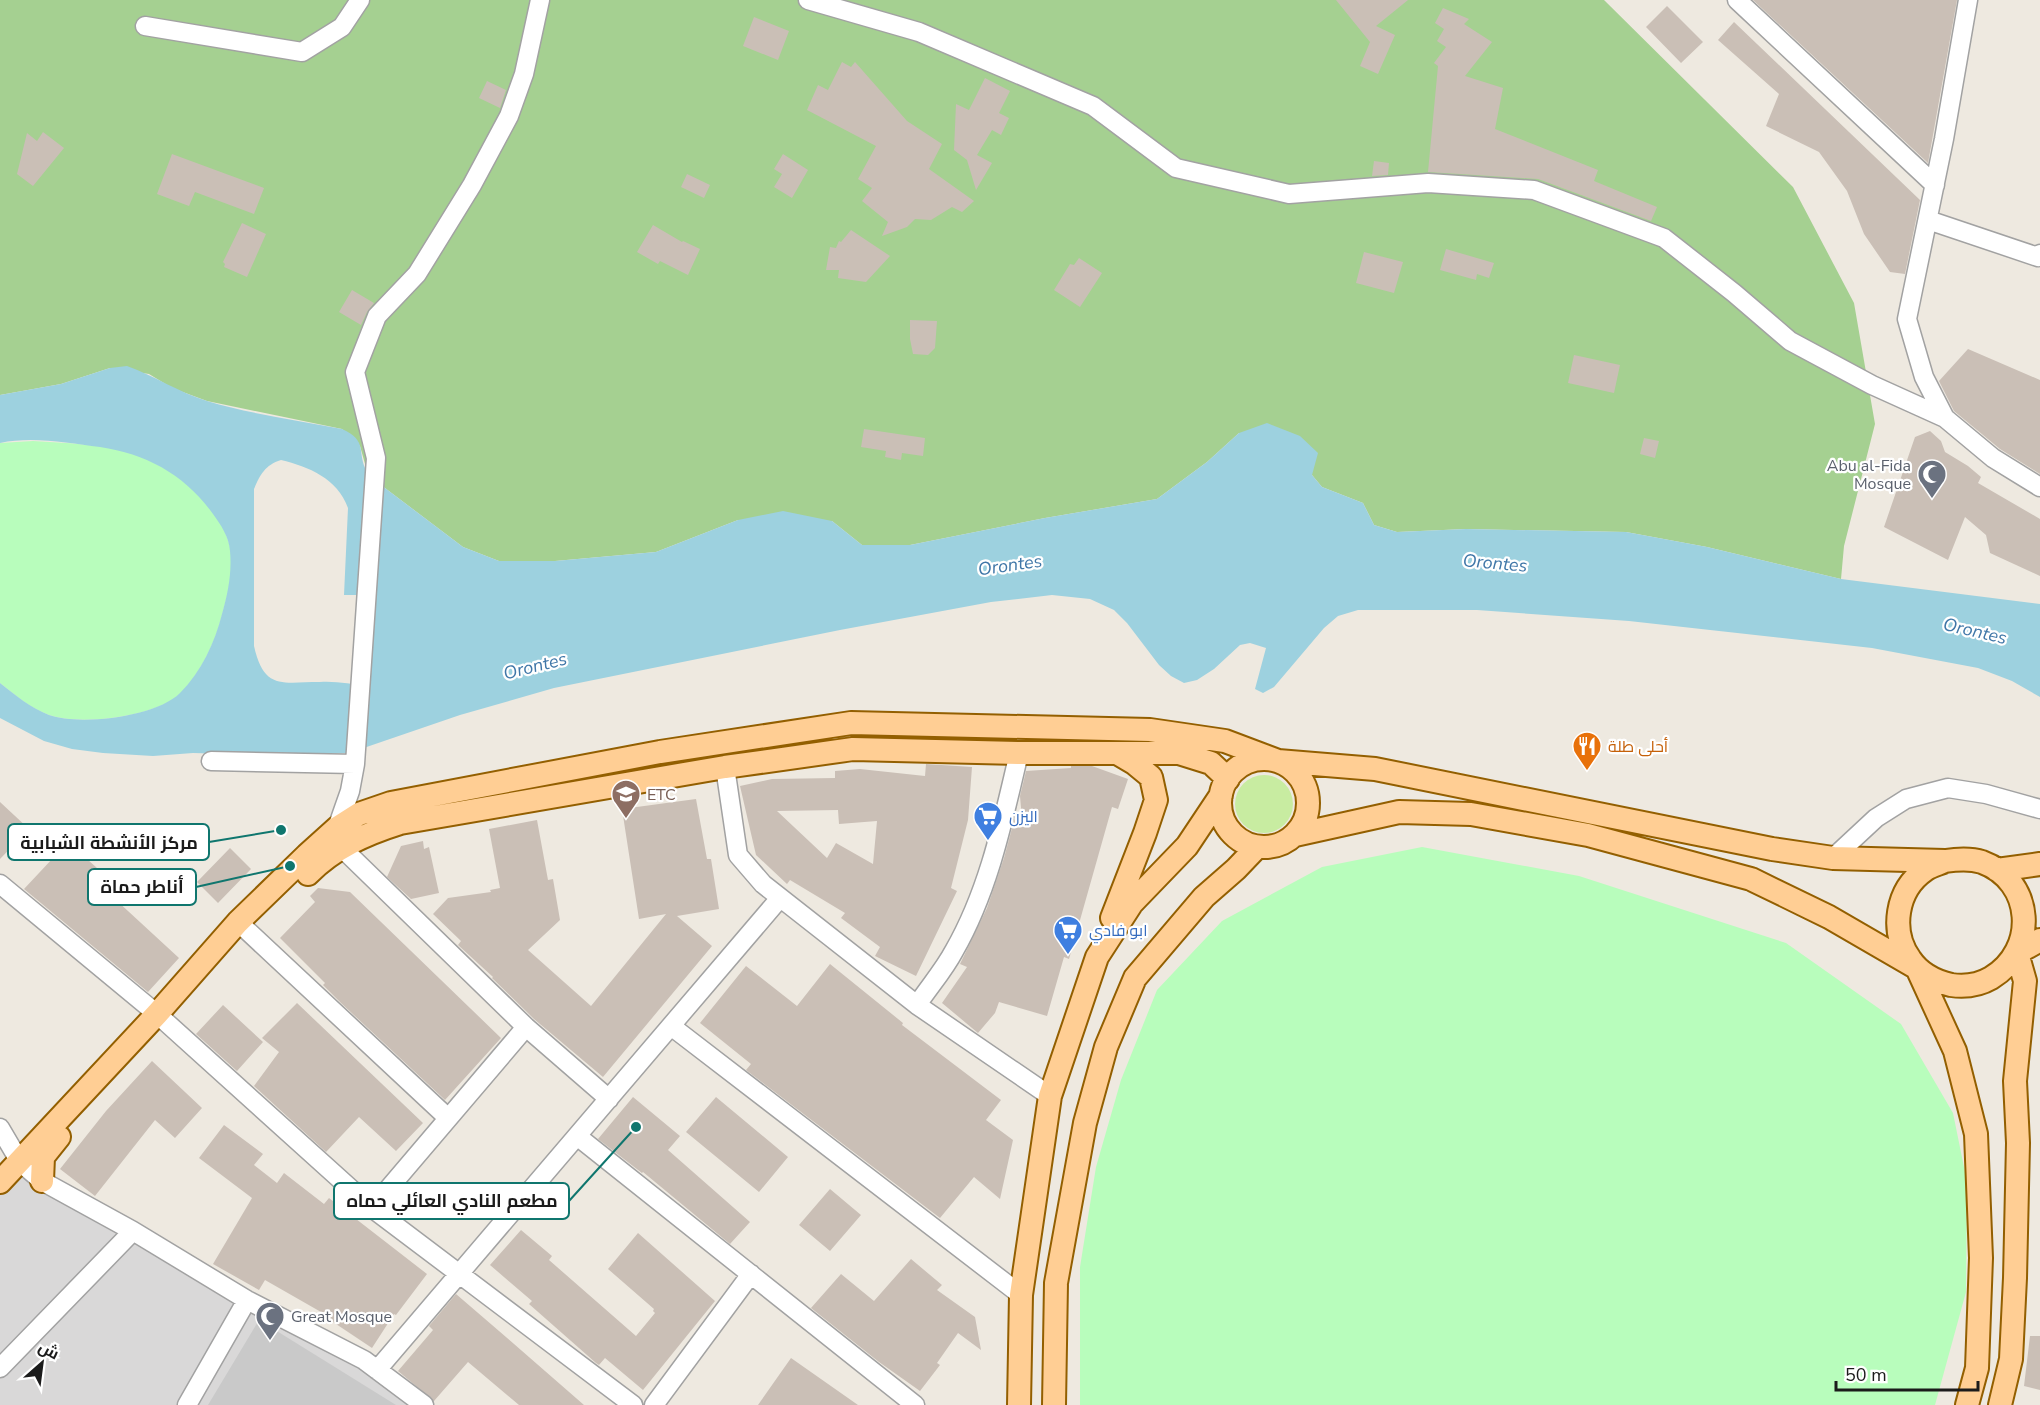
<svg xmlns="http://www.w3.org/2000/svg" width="2040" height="1405" viewBox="0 0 2040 1405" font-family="'Nunito Sans',Cairo,sans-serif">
  <rect width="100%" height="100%" fill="#eee9e0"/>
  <path fill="#d9d8d8" d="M 20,1162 L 424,1405 L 0,1405 L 0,1182 Z"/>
  <path fill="#c9c9c9" d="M 259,1320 L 330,1364 L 396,1405 L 208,1405 Z"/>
  <path fill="#c8eca1" d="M1235 804a29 29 0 1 1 58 0a29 29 0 1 1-58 0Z"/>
  <path fill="#a5d091" d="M 0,0 L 1604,0 L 1793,187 L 1854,303 L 1875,424 L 1844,546 L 1841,579 L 1707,547 L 1626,532 L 1466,529 L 1397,532 L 1374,525 L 1363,503 L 1322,487 L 1312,475 L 1239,433 L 1207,462 L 1157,499 L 1045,518 L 910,545 L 862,545 L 832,521 L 738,520 L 656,552 L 555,561 L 499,561 L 463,547 L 377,482 L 367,471 L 360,446 L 342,429 L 207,401 L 172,388 L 149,374 L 110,368 L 61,384 L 0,395 Z"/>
  <path fill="#b8fdbc" d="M 33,441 C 66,443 101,444 132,453 C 172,465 220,505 230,547 C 235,571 227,596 221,619 C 214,645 199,675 180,694 C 155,717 80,726 49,715 C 30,708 15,695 0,683 L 0,443 Z
    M 1422,847 L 1579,876 L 1786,943 L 1901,1024 L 1953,1113 L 1967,1182 L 1966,1292 L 1935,1405 L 1080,1405 L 1080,1267 L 1096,1167 L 1121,1080 L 1157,990 L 1222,921 L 1322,867 Z"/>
  <path fill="#9dd1df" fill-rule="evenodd" d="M 127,366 C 155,376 178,392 207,401 C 250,414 297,420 342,429 C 369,441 356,453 367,472 C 369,475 374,479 377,482 L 463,547 L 499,561 L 555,561 L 656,552 L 738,520 L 783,511 L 832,521 L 862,545 L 910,545 L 1045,518 L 1157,499 L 1207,462 L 1239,433 L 1267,423 L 1300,436 L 1318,453 L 1312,475 L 1322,487 L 1363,503 L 1374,525 L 1397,532 L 1466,529 L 1626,532 L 1707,547 L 1841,579 L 2040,604 L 2040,697 L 2012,681 L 1978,668 L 1872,648 L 1629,621 L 1477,610 L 1358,610 L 1338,616 L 1324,628 L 1274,687 L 1263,693 L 1255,689 L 1266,648 L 1250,643 L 1240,645 L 1214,669 L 1197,680 L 1184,683 L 1171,676 L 1159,665 L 1127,623 L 1114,610 L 1090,599 L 1052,595 L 991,602 L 840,630 L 554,688 L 460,715 L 349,753 L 266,755 L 193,753 L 153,756 L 103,753 L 72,749 L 44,741 L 0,718 L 0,683 C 15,695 31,708 49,715 C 80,726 156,717 180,693 C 201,672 215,642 222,614 C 228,593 232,573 230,551 C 229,537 221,525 213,514 C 185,475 147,454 100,447 C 68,443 32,436 0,443 L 0,395 L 61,384 L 110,368 ZM 281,460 C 309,467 337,478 348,508 L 344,595 L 370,595 L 367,686 C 352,684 336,681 320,682 C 283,682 264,691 254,646 L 254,489 C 260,475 265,465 281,460 Z"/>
  <path fill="#cabfb6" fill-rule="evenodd" d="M 1336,0 L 1408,0 L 1376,26 L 1395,35 L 1378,74 L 1360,66 L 1370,42 Z
    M 1753,0 L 1957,0 L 1928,163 Z
    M 1667,6 L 1703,42 L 1681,63 L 1646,27 Z
    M 1443,8 L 1469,19 L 1464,24 L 1492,42 L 1465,76 L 1503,88 L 1495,129 L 1598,170 L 1594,181 L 1657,207 L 1651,221 L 1538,179 L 1428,172 L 1438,66 L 1434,63 L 1446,47 L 1437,41 L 1444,29 L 1435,23 Z
    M 754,17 L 789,31 L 778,60 L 743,46 Z
    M 1734,22 L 1920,200 L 1905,274 L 1890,272 L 1864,234 L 1847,191 L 1819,152 L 1766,126 L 1779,94 L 1718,40 Z
    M 842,62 L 851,67 L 855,62 L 907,121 L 942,144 L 929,169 L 974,201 L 962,212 L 952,207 L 931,220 L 915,219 L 907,227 L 882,236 L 888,222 L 862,201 L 872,188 L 858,179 L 876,146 L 807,110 L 818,85 L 828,90 Z
    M 985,78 L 1010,91 L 999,113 L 1009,118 L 1001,135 L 992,130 L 977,155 L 992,163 L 976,190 L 967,160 L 954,150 L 956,104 L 969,110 Z
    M 487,81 L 506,90 L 500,108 L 479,98 Z
    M 43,132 L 64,148 L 33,186 L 17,174 L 27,133 L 37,141 Z
    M 172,154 L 264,188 L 254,214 L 195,192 L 189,206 L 157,194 Z
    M 783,154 L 808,170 L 792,198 L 774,187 L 782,174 L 774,169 Z
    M 1374,161 L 1389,163 L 1388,175 L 1372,176 Z
    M 687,174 L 710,185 L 704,198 L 681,187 Z
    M 242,223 L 266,234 L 247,277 L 224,267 L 225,264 L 223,262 Z
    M 653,225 L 682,242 L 683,241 L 700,249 L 688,275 L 660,261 L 658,264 L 637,252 Z
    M 851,230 L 890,256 L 866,282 L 838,278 L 839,270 L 826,270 L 830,247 L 836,248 L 839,241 L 841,242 Z
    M 1446,249 L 1494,263 L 1489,278 L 1477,274 L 1476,280 L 1440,270 Z
    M 1364,252 L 1403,262 L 1394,293 L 1356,283 Z
    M 1079,258 L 1102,273 L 1080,307 L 1054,290 L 1070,264 L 1074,265 Z
    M 352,290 L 374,303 L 367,312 L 361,325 L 339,312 Z
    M 910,320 L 937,321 L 935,348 L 928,355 L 913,354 L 910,339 Z
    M 1968,349 L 2040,380 L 2040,474 L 2000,449 L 1954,411 L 1939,381 Z
    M 1574,355 L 1620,365 L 1614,393 L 1568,383 Z
    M 864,429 L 925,438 L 923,456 L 902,453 L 901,460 L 885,457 L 886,451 L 861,447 Z
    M 1930,431 L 1941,441 L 1945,452 L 1968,466 L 1981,477 L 1978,483 L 2040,519 L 2040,576 L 1990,553 L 1986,535 L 1965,517 L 1948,560 L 1884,527 L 1915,437 Z
    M 1644,438 L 1659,441 L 1655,458 L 1640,454 Z
    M 926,764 L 972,767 L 968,820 L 951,888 L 957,891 L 916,976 L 875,956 L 880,947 L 841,918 L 845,913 L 790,880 L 787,884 L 756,855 L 740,786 L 772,779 L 835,778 L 835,771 L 860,769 L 925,776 ZM 838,810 L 839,824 L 877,821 L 873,864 L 836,843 L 827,858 L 777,811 Z
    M 1071,766 L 1092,766 L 1128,779 L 1118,809 L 1112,807 L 1069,959 L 1064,957 L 1047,1016 L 999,1002 L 995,1013 L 978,1033 L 942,1003 L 967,967 L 960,964 L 987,908 L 1004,858 L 1015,817 L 1022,819 L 1020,796 L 1026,771 L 1071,768 Z
    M 696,799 L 707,859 L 711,859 L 719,909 L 677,916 L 712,946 L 603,1077 L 534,1019 L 492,978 L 493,977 L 458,945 L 461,941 L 433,914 L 448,898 L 491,892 L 490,890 L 500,888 L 489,829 L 537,820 L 548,880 L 553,879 L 560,920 L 528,950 L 591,1006 L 666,914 L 639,919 L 622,809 Z
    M 0,802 L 29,829 L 0,859 Z
    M 423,841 L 424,849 L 429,847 L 439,893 L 411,899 L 387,877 L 401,846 Z
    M 68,842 L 97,868 L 90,876 L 179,958 L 148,992 L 24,889 Z
    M 230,848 L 251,869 L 218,903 L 197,882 Z
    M 318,888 L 350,892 L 501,1038 L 445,1100 L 341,1003 L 323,985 L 325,983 L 280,938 L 315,902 L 310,896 Z
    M 830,964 L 903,1023 L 902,1025 L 1001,1100 L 986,1120 L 1013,1140 L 1000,1199 L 974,1177 L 940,1218 L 746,1070 L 751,1064 L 700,1023 L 746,966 L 797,1006 Z
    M 297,1003 L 423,1123 L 396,1151 L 359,1117 L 326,1152 L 254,1086 L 279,1052 L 262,1038 Z
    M 223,1005 L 263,1042 L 237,1071 L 196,1034 Z
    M 152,1061 L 202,1108 L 175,1138 L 155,1120 L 95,1196 L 60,1169 L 106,1111 Z
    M 633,1097 L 680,1136 L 668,1150 L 750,1222 L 730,1244 L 643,1172 L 642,1173 L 598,1139 Z
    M 716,1097 L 788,1157 L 759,1192 L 686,1132 Z
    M 224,1125 L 263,1154 L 254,1165 L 277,1183 L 284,1173 L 324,1204 L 329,1198 L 427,1274 L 396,1315 L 394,1314 L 372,1348 L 327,1318 L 328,1316 L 265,1280 L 259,1290 L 213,1264 L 252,1198 L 199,1158 Z
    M 830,1189 L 861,1215 L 830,1251 L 799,1225 Z
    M 521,1230 L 552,1256 L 549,1260 L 636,1336 L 655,1313 L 653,1311 L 654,1309 L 608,1269 L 638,1233 L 715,1301 L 643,1390 L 605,1358 L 599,1365 L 596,1363 L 529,1304 L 532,1301 L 490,1265 Z
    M 911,1259 L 942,1285 L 937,1290 L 975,1317 L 981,1350 L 958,1333 L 937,1363 L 940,1365 L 920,1391 L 879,1362 L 811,1308 L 841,1274 L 874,1301 Z
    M 456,1294 L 499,1331 L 584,1405 L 519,1405 L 468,1362 L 434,1401 L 398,1371 L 433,1330 L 429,1326 Z
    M 2030,1336 L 2040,1336 L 2040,1390 L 2024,1386 Z
    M 791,1358 L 858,1405 L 758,1405 Z"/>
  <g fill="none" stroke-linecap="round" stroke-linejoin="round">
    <g stroke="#a2a2a2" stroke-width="21">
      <path id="minor" d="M 540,0 L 524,74 L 509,116 L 472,185 L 417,274 L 377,316 L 355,372 L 376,458 L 355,764 L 350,791 L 337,828 L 341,847 L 526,1027 L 609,1099
        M 808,0 L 919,32 L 1093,106 L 1176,168 L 1289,194 L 1428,183 L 1534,190 L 1664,238 L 1734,293 L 1790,341 L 1872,385 L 1945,418
        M 1737,0 L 1935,185
        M 1968,0 L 1944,139 L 1907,319 L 1924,377 L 1945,418 L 1993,458 L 2040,487
        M 145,26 L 302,52 L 342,27 L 360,0
        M 1928,220 L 2038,257 L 2040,254
        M 211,761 L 355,764
        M 725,767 L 738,855 L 763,884 L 917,1005 L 1050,1096
        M 1833,858 L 1876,818 L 1906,799 L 1948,788 L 1986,794 L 2040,809
        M 0,884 L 157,1014 L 372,1208 L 633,1405
        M 238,922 L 448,1118
        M 917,1005 C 929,987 944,970 954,951 C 989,890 1003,821 1019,753
        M 671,1026 L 1021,1295
        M 0,1128 L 20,1162 L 42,1181 L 133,1231 L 247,1300 L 364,1360 L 424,1405
        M 577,1136 L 915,1405
        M 372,1208 L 526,1027
        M 0,1368 L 133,1231
        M 377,1370 L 780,898
        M 187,1405 L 247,1300
        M 654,1405 L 751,1274"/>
    </g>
    <g stroke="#935f00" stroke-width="26">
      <path id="major" d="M1220 803a44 44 0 1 1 88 0a44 44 0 1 1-88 0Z
        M 1295,835 L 1399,812 L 1471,814 L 1588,835 L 1751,879 L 1829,917 L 1917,968 L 1955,1051 L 1976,1134 L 1981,1258 L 1977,1368 L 1967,1405
        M 1997,870 L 2040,864
        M 308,874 C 334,848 365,834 400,823 L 725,767 L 853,749 L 1019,753 L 1179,753 L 1211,763 L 1228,779
        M 1112,918 L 1145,833 L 1156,800 L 1151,777 L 1134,763 L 1117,753
        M 42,1181 L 43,1157 L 59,1137
        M 0,1182 L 157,1014 L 238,922 L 307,855 L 337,828 L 359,814 L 391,803 L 660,752 L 851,723 L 1150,730 L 1225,741 L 1278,761 L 1375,769 L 1772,849 L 1833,858 L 1945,861 C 1958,859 1970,858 1982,862 C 2034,881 2038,950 1991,978 C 1979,985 1965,987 1951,985 C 1934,981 1920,974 1910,959 C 1890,931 1896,890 1925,870 C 1930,866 1939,864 1945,861
        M 1019,1405 L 1021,1295 L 1050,1096 L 1097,957 L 1132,903 L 1187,846 L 1221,795
        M 1054,1405 L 1056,1283 L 1085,1123 L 1106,1047 L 1135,978 L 1204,897 L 1236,869 L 1257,847
        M 2000,1405 L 2011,1359 L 2015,1278 L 2018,1143 L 2015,1081 L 2025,981 L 2017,953 L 2040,940"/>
    </g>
    <use href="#minor" stroke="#fff" stroke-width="18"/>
    <use href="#major" stroke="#ffce94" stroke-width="22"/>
  </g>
  <defs>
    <g id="mosque-pin" transform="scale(1.5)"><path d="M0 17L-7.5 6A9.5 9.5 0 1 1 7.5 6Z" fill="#6b7280" stroke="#fff"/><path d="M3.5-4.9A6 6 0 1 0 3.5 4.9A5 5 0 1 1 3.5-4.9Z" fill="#fff"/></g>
    <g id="restaurant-pin" transform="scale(1.5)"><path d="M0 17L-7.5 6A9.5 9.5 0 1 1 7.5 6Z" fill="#e8710a" stroke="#fff"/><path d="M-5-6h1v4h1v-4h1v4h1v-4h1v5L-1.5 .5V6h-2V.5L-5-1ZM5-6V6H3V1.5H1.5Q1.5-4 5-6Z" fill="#fff"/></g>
    <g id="university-pin" transform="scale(1.5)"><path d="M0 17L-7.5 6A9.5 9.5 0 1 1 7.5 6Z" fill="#8d6e63" stroke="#fff"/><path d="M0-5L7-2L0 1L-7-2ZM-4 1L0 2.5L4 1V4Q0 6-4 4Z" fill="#fff"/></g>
    <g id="supermarket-pin" transform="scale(1.5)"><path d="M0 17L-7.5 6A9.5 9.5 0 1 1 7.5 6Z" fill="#3f7fe0" stroke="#fff"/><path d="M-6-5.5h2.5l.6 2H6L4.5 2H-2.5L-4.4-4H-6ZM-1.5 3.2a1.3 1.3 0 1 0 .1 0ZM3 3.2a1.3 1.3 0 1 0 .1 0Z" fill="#fff"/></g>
  </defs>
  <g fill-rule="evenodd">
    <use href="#mosque-pin" x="1932" y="474"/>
    <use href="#restaurant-pin" x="1587" y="746"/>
    <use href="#university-pin" x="626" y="794"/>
    <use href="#supermarket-pin" x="988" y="816"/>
    <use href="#supermarket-pin" x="1068" y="930"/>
    <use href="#mosque-pin" x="270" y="1316"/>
  </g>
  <g text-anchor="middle" stroke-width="4.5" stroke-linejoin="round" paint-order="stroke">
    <g font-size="16" fill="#5b616d" stroke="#fff" text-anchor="end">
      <text x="1911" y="471">Abu al-Fida<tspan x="1911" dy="18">Mosque</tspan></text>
      <text x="291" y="1322" text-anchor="start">Great Mosque</text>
    </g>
    <g font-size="16" fill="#c56008" stroke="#fff" text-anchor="start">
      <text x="1608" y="752">أحلى طلة</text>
    </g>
    <g font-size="16" fill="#785e54" stroke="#fff" text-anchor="start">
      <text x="647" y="800">ETC</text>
    </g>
    <g font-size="16" fill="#366cbe" stroke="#fff" text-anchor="start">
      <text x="1009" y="822">اليزن</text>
      <text x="1089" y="936">ابو فادي</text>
    </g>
    <g font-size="18" font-style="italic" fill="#4077a8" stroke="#fff">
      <text transform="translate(1495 563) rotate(5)" y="6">Orontes</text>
      <text transform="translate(1010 565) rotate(-8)" y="6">Orontes</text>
      <text transform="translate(1975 631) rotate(13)" y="6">Orontes</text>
      <text transform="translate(535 666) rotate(-14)" y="6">Orontes</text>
    </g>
  </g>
  <path fill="none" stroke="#0f766e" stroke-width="2" d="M281 830L209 842M290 866L196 887M636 1127L569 1201"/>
  <g fill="#0f766e" stroke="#fff" stroke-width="2">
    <circle cx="281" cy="830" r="6"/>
    <circle cx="290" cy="866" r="6"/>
    <circle cx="636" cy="1127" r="6"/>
  </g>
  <g fill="#fff" stroke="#0f766e" stroke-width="2">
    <rect x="8" y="824" width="201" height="36" rx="6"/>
    <rect x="88" y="869" width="108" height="36" rx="6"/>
    <rect x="334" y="1183" width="235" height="36" rx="6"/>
  </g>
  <g font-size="18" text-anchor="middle" font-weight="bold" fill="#1b1b1b">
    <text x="109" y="849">مركز الأنشطة الشبابية</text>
    <text x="142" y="893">أناطر حماة</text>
    <text x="452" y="1207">مطعم النادي العائلي حماه</text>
  </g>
  <g transform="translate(42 1363) rotate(28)" stroke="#ffffff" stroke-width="4.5" paint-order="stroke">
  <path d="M0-4.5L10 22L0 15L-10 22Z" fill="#1b1b1b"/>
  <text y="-9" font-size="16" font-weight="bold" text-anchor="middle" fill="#1b1b1b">ش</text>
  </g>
  <path d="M1836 1381v9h142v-9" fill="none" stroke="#1b1b1b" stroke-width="3"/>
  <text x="1845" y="1381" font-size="18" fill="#1b1b1b" stroke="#ffffff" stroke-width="4.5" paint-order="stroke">50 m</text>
</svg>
